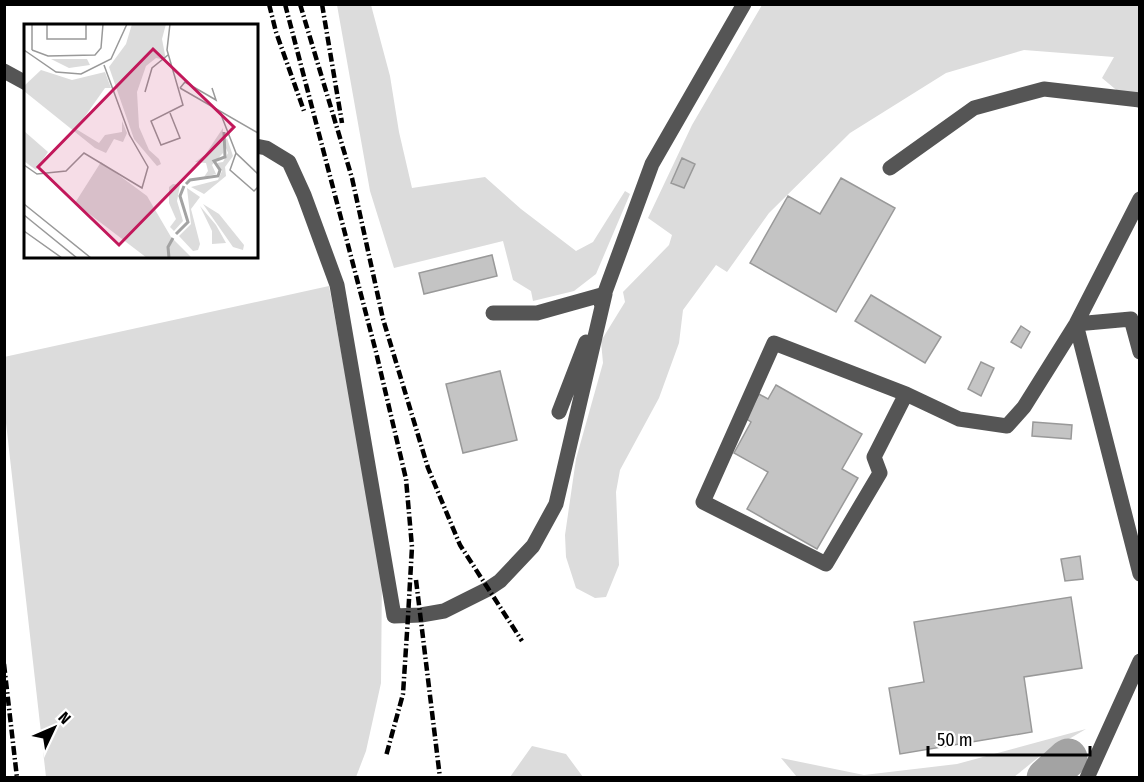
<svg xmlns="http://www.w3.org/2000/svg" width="1144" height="782" viewBox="0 0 1144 782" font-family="'Fira Sans Condensed',sans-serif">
  <rect width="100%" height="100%" fill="#fff"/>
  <path fill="#dcdcdc" d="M 337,5 L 371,5 L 390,76 L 399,132 L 412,188 L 485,177 L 521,209 L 576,251 L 593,242 L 625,191 L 630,194 L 596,274 L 574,291 L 533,301 L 531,291 L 513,280 L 503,241 L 394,268 L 370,191 Z
    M 762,5 L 1139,5 L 1139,109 L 1102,78 L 1114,57 L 1024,50 L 946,73 L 850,133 L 769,213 L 727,272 L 716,265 L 683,310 L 679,343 L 659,398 L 620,470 L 616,492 L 619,565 L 606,597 L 595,598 L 576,588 L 566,557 L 565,535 L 576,459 L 603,363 L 601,341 L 625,302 L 623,292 L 669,245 L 672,235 L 648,218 L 692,125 Z
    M 329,286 L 382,573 L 381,683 L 366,751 L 356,777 L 46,777 L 5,414 L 4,357 Z
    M 1086,729 L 1040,756 L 1014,777 L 797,777 L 781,758 L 864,775 L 957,764 Z
    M 532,746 L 566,754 L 583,777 L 510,777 Z"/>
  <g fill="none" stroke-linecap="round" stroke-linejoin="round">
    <path stroke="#a3a3a3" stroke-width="39" d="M 1046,778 L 1068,758"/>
  </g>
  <path fill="#c4c4c4" stroke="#999" stroke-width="1.5" d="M 682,158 L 695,164 L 684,188 L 671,183 Z
    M 841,178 L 895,208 L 836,312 L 750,263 L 788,196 L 820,214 Z
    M 492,255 L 497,276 L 424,294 L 419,273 Z
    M 871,295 L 941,337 L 925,363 L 855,321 Z
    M 1021,326 L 1030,332 L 1021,348 L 1011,342 Z
    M 981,362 L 994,368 L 981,396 L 968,389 Z
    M 500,371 L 517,440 L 463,453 L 446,384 Z
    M 776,385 L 862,434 L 842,469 L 858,478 L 817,549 L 747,509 L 768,472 L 734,453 L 751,422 L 745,418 L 759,394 L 768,399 Z
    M 1033,422 L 1072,425 L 1071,439 L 1032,436 Z
    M 1080,556 L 1083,579 L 1065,581 L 1061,559 Z
    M 1071,597 L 1082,668 L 1024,677 L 1032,732 L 900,754 L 889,688 L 924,682 L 914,622 Z"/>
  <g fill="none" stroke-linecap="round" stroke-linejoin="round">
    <path stroke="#555" stroke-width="15" d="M 4,71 L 26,83
      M 256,146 L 266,148 L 289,162 L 304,195 L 337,285 L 394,616 L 421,615 L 444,611 L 488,589 L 500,581 L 533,546 L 556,504 L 605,294
      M 890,168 L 974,108 L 1044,89 L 1140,100
      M 601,303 L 652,164 L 744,4
      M 493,313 L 537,313 L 605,294
      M 1076,324 L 1140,574
      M 1076,324 L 1131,319 L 1140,352
      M 906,394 L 874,457 L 880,473 L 826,564 L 703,502 L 774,343 L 906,394 L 959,419 L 1007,426 L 1024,407 L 1076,324 L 1140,199
      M 559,412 L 586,342
      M 1087,778 L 1140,661"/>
    <path stroke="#000" stroke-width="4.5" stroke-dasharray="9 3 1.5 3" stroke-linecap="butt" d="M 269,4 L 276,32 L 304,111
      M 285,4 L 376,352 L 406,479 L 412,547 L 408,617 L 403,694 L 386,756
      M 300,4 L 352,178 L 383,319 L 428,468 L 460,545 L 522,641
      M 322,4 L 342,123
      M 416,580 L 440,778
      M 4,664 L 17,778"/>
  </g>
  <g transform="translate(24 24)">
    <rect width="234" height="234" fill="#fff"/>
    <path d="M 108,0 L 142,0 L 138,15 L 142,36 L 132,34 L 122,42 L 113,68 L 115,103 L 125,126 L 135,135 L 137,140 L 133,142 L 110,115 L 85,43 L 102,20 ZM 27,35 L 63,35 L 66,41 L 45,44 ZM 17,46 L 48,56 L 81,48 L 87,64 L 81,64 L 52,105 L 75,119 L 81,111 L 98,108 L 98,97 L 103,109 L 99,118 L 90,115 L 82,129 L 71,124 L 0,67 L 0,62 ZM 199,104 L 199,129 L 188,141 L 192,150 L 180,153 L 184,147 L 182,139 L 171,138 L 181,131 ZM 0,107 L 24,128 L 12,146 L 0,137 ZM 203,114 L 209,132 L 201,143 L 202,152 L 180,170 L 167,163 L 194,156 L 198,147 L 193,139 L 199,138 L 204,129 L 200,119 ZM 77,138 L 123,172 L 147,213 L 168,234 L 123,234 L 51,179 ZM 149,160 L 156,161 L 153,177 L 159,197 L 150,207 L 146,203 L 152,195 L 145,179 L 145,163 ZM 163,164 L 176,173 L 167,185 L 176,220 L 174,226 L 169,227 L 155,212 L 167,200 ZM 179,180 L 195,190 L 220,221 L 219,226 L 209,223 ZM 176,182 L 192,201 L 202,219 L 188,220 L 188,207 Z" fill="#dcdcdc"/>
    <path fill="none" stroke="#a3a3a3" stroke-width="3" d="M 162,160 L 166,156 L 194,152 L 196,146 L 190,137 L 201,133 L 200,108M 152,210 L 164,198 L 156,172 L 160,162M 145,234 L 144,223 L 149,214"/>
    <path fill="none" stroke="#999" stroke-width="1.5" d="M 23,0 L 23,15 L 62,15 L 62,0M 0,26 L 32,48 L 57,50 L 87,35 L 103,0M 8,26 L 24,32 L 71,31 L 77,24 L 79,0M 8,26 L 8,0M 80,41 L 106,112M 156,64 L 234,109M 156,64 L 161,58 L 192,76 L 188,64M 121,68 L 128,44 L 144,31M 196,88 L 212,129 L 234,150M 146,89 L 156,114 L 137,121 L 127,97 L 159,81 L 143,26 L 146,0M 212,129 L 206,146 L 230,167 L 234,163M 0,141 L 13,150 L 42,147 L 60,129 L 118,164 L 124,143 L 105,110M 0,180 L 67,234M 0,191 L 53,234M 0,207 L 38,234"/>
    <path fill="#c2185b" fill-opacity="0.15" stroke="#c2185b" stroke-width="3" d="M 129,25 L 210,103 L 95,221 L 14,143 Z"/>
    <rect width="234" height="234" fill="none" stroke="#000" stroke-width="3"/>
  </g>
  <rect width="1144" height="782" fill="none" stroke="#000000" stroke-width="12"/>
  <g transform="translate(54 728) rotate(46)" stroke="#ffffff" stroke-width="4.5" paint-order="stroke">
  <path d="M0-4.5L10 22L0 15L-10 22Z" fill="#000000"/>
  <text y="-9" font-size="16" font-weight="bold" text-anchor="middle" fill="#000000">N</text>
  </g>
  <path d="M928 746v9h162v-9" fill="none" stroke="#000000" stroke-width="3"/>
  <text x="937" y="746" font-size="18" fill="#000000" stroke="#ffffff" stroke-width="4.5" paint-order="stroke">50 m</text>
</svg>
